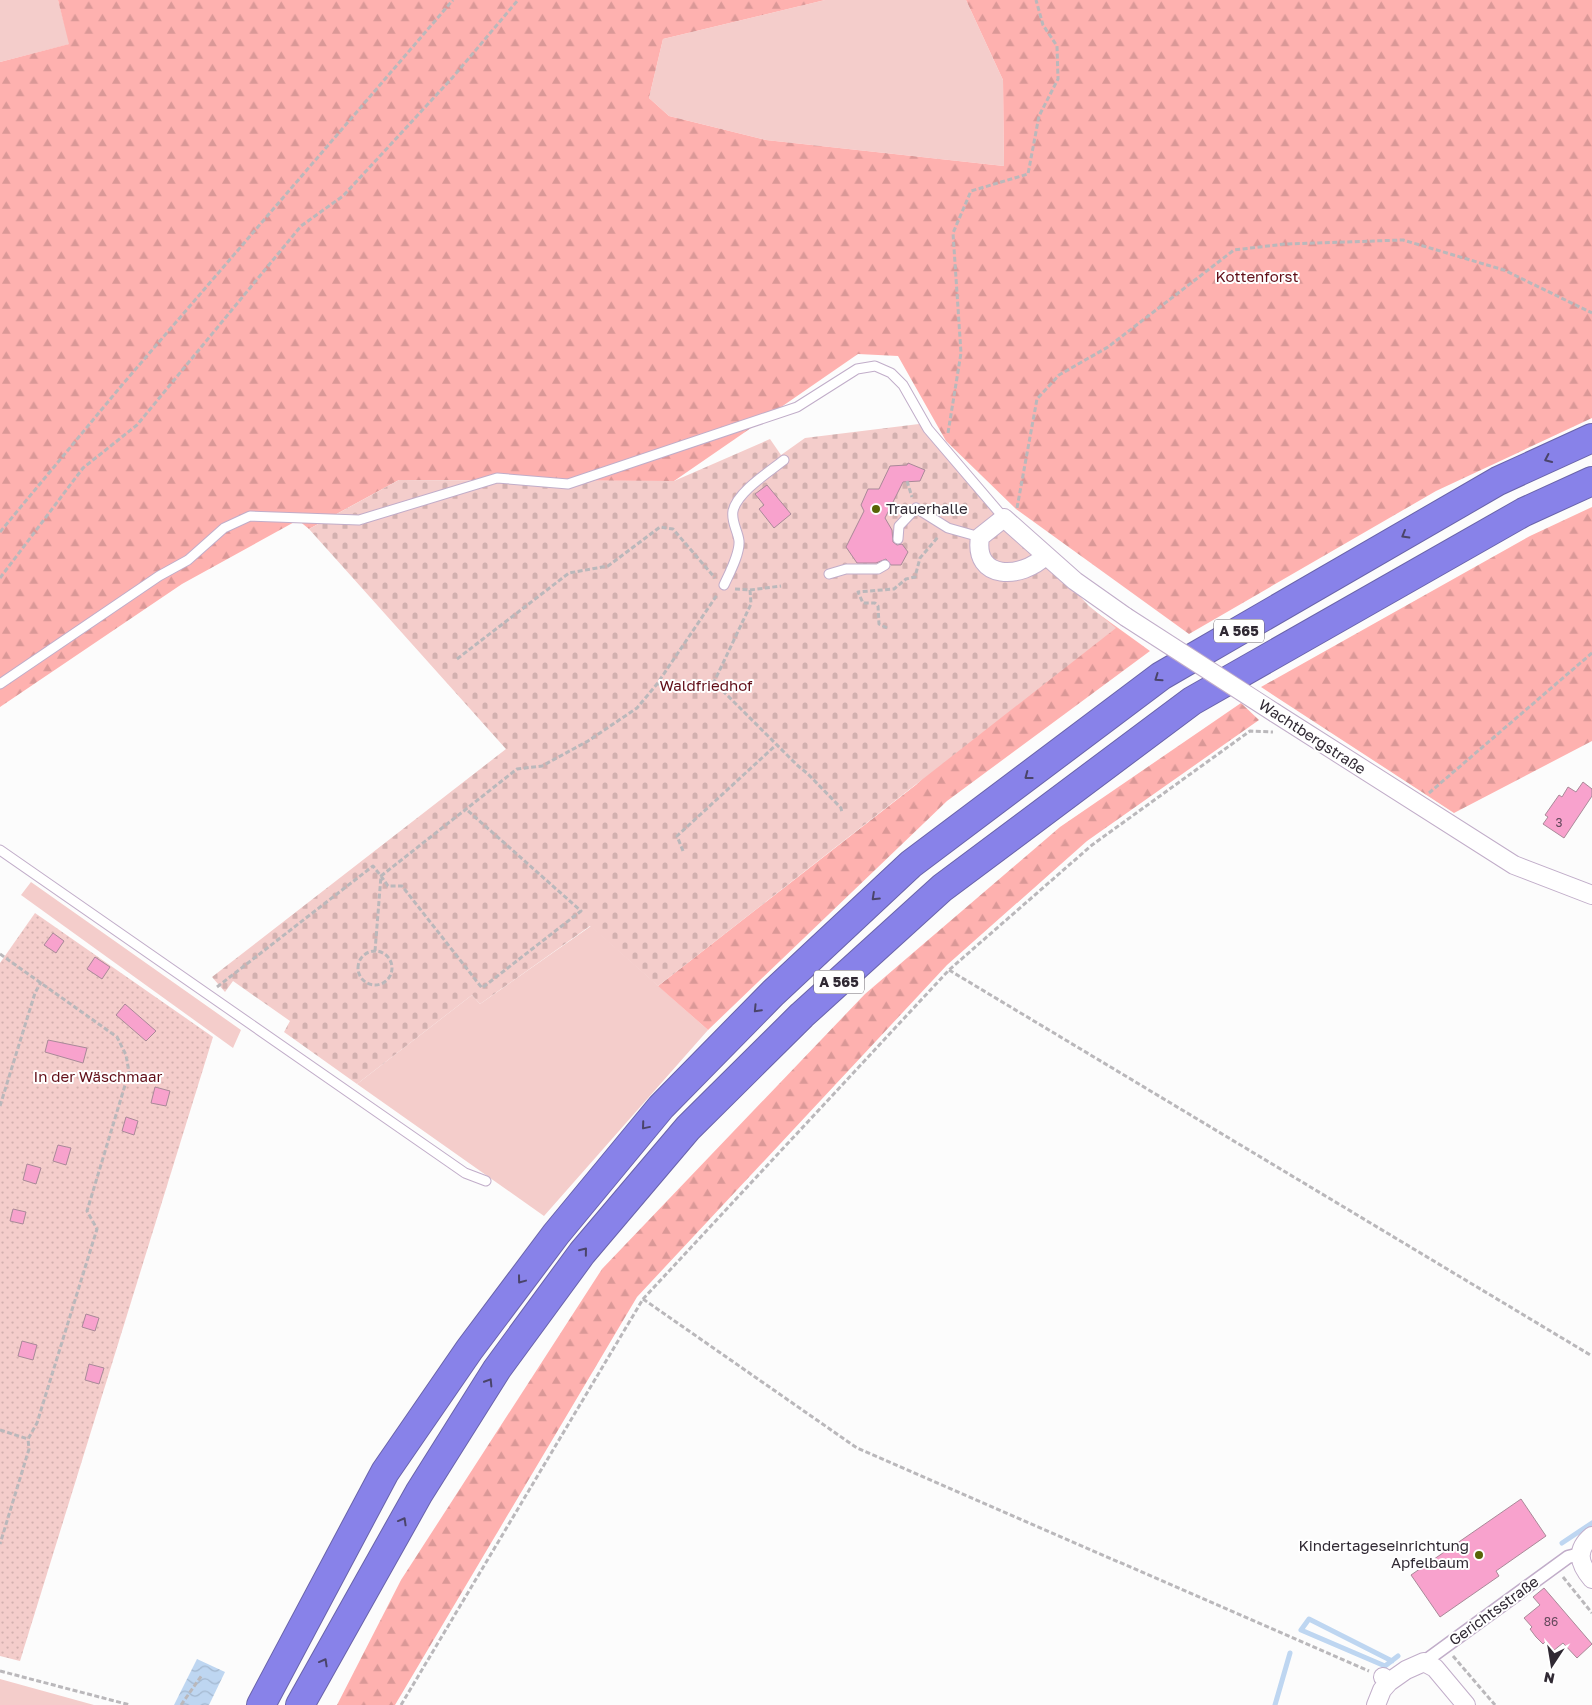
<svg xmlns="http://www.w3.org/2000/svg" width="1592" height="1705" viewBox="0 0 1592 1705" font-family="'Golos Text',sans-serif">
  <defs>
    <pattern id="forest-firs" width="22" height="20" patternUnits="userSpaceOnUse" patternTransform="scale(1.25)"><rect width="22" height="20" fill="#feb1af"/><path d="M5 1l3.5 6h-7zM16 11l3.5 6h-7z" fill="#da9897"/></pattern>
    <pattern id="cemetery-stones" width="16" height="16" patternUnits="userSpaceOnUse" patternTransform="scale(1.25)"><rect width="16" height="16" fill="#f4cdcb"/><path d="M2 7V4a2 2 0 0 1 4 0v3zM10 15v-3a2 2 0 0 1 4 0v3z" fill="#d2b0af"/></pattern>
    <pattern id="garden-dots" width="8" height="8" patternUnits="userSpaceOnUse" patternTransform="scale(1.25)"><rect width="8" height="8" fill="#f4cdcb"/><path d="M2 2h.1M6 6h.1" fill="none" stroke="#d2b0af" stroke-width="1.8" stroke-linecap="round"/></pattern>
    <pattern id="water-waves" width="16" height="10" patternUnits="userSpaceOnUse" patternTransform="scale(1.25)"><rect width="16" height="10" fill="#bed6f1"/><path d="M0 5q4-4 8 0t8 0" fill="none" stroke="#a4b8cf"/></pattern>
  </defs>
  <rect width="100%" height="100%" fill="#fcfcfc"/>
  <path fill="#f4cdcb" d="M 0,0 L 58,0 L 70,44 L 0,62 Z
    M 825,0 L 966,0 L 1003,80 L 1004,166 L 766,140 L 669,116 L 649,98 L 663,39 Z
    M 31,882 L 241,1030 L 233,1048 L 21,895 Z
    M 591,926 L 708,1030 L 544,1216 L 357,1084 L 472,995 L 480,1004 Z
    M 0,1679 L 94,1705 L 0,1705 Z"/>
  <path fill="url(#forest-firs)" d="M 58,0 L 825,0 L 663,39 L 649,98 L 669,116 L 766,140 L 1004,166 L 1003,80 L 966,0 L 1592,0 L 1592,418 L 1436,491 L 1189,634 L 1016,509 L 946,441 L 898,356 L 858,354 L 674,481 L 399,480 L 309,529 L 298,520 L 182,584 L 0,707 L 0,62 L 69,44 Z
    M 1592,507 L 1592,741 L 1454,813 L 1261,687 L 1530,536 Z
    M 1089,607 L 1150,651 L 947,801 L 708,1030 L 658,986 L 917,784 Z
    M 1241,703 L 1259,720 L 1087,841 L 947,965 L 637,1297 L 395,1705 L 337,1705 L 401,1580 L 602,1269 L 865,994 L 1060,827 Z"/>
  <path fill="url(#cemetery-stones)" d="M 919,424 L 1089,606 L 1116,628 L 658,986 L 590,926 L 480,1004 L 472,995 L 357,1084 L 284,1032 L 290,1021 L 233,981 L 225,992 L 212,977 L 506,749 L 309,529 L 399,480 L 674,481 L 770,439 L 781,455 L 805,438 Z"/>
  <path fill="url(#garden-dots)" d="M 35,913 L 213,1037 L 20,1661 L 0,1656 L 0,963 Z"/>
  <path fill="url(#water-waves)" d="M 197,1659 L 225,1672 L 209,1705 L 174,1705 Z"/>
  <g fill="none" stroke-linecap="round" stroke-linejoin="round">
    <path stroke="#bed6f1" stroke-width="5" d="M 1562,1543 L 1592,1523
      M 1392,1661 L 1309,1619 L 1301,1630 L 1385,1666 L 1398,1656
      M 1275,1705 L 1290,1653"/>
  </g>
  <path fill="#f8a2cd" stroke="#a98998" d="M 908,463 L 925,470 L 920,481 L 903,482 L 885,518 L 892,530 L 893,542 L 897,545 L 902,544 L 908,552 L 901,565 L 891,565 L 886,559 L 876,563 L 857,563 L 846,547 L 864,511 L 861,505 L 868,489 L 879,489 L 890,466 L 907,465 Z
    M 767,485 L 791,514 L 774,528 L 759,509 L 764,505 L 755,494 Z
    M 1583,782 L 1592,789 L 1592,796 L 1564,838 L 1543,824 L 1548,817 L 1545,815 L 1559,795 L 1562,797 L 1568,787 L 1576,792 Z
    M 53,933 L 64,941 L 56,953 L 44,945 Z
    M 95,957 L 110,967 L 102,979 L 87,969 Z
    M 125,1004 L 156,1031 L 146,1041 L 116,1015 Z
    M 48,1040 L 87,1048 L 83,1063 L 45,1052 Z
    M 155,1087 L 170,1091 L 166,1106 L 151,1103 Z
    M 126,1117 L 138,1121 L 134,1135 L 122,1131 Z
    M 58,1145 L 71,1148 L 66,1165 L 53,1161 Z
    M 27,1164 L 41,1168 L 36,1184 L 23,1180 Z
    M 13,1209 L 26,1212 L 23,1224 L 10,1221 Z
    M 86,1314 L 99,1318 L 95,1331 L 82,1327 Z
    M 22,1341 L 37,1345 L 33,1360 L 18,1356 Z
    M 89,1364 L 104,1368 L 99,1384 L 85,1380 Z
    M 1521,1499 L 1546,1536 L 1496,1571 L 1499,1576 L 1440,1617 L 1411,1575 Z
    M 1544,1588 L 1592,1644 L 1577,1658 L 1563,1643 L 1553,1651 L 1545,1642 L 1543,1644 L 1536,1637 L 1530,1629 L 1532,1627 L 1524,1618 L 1540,1605 L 1533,1597 Z"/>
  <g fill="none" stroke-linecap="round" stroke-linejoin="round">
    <g stroke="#c1adc9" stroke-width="11">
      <path id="service" d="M 898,539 L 899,526 L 916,508 L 948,528 L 980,537
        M 829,574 L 846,569 L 878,569 L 885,565
        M 724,585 C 729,574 740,554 739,541 C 738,531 731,522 733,511 C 737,492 769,472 784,460
        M 0,684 L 159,576 L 188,560 L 224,528 L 250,516 L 359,520 L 497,478 L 568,484 L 797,407 L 857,369 L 875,366 L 891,373 L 903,385 L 928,429 L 1004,518
        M 0,850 L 465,1173 L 486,1181"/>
    </g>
    <g stroke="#c1adc9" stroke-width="15">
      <path id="pedestrian" d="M 1424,1662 L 1568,1557 L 1580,1554"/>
    </g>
    <g stroke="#c1adc9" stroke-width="20">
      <path id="minor" d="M 1045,556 C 1022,579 973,581 980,537 L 1004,518 L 1075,581 L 1126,617
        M 1275,713 L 1514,865 L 1592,895
        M 1592,1536 C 1575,1550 1579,1564 1592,1579
        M 1389,1682 L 1406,1670 L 1424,1662 L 1435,1668 L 1466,1705
        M 1376,1705 L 1382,1690 L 1389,1682 L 1383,1677"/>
    </g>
    <g stroke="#6963a9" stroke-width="30">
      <path id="motorway" d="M 261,1705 L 385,1472 L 469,1350 L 556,1234 L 661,1107 L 773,993 L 911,864 L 1161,676 L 1498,481 L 1592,438
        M 300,1705 L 419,1493 L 497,1369 L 582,1253 L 688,1128 L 802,1015 L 942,888 L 1192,701 L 1524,512 L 1592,481"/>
    </g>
    <path stroke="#bab8bb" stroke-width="3" stroke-dasharray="5 2.5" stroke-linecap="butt" d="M 948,433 L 961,353 L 953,233 L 971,191 L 1028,174 L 1039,116 L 1058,79 L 1057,46 L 1043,25 L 1036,0
      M 907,481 L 912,497
      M 1017,508 L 1037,399 L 1059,375 L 1108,347 L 1234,250 L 1285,244 L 1403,240 L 1504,270 L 1592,313
      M 0,532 L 122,385 L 453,0
      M 0,578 L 83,468 L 137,425 L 301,226 L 343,196 L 453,77 L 518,0
      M 735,589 L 750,590 L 781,586
      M 750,590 L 751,604 L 714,682 L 797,765 L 808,774 L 841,808 L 842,813
      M 887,628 L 879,624 L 878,606 L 875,603 L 863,603 L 858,592 L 894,589 L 906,579 L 915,577 L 920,558 L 938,537
      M 457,659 L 569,573 L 608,566 L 660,527 L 673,529 L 715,578
      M 657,684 L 714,682
      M 1429,793 L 1592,653
      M 683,851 L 677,836 L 776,745
      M 375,951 L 381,876 L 388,886 L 402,886 L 482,988 L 581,911 L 466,809
      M358 968a17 17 0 1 1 34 0a17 17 0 1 1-34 0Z
      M 0,954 L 117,1037 L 126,1055 L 129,1072 L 87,1211 L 97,1229 L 37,1423 L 28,1439 L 29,1449 L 0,1544
      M 949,970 L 1592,1356
      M 217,987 L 373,866 L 381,876 L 517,769 L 542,766 L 588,741 L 637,708 L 657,684 L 717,595
      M 0,1106 L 35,993 L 41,982
      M 643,1299 L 857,1448 L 1369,1671
      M 0,1430 L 28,1439
      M 1563,1577 L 1592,1613
      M 1453,1656 L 1495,1705
      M 0,1671 L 130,1705
      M 181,1705 L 202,1675
      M 401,1705 L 643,1299 L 949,970 L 1092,845 L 1250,731 L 1273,732"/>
    <use href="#service" stroke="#fff" stroke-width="9"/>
    <use href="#pedestrian" stroke="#fff" stroke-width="12"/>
    <use href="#minor" stroke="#fff" stroke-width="18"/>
    <use href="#motorway" stroke="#8882e9" stroke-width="28"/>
    <g stroke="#c1adc9" stroke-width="20" stroke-linecap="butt">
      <path id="minor-bridge" d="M 1126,617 L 1275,713"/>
    </g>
    <use href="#minor-bridge" stroke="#fff" stroke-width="18"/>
  </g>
  <defs><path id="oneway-chevron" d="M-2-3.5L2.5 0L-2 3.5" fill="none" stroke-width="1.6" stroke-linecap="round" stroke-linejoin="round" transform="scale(1.25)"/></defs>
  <g stroke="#4a446a">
    <use href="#oneway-chevron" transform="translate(1548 459) rotate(155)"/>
    <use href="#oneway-chevron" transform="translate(1405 535) rotate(150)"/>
    <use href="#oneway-chevron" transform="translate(1158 678) rotate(145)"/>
    <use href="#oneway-chevron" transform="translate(1028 776) rotate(143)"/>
    <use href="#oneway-chevron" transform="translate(875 897) rotate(137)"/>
    <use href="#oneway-chevron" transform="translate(757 1009) rotate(134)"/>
    <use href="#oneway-chevron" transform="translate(645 1126) rotate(130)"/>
    <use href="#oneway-chevron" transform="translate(584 1251) rotate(-51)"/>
    <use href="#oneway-chevron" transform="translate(521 1280) rotate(127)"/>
    <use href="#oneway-chevron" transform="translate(489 1382) rotate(-58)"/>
    <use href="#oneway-chevron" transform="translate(403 1521) rotate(-61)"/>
    <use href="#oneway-chevron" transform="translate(324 1662) rotate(-61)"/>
  </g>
  <g fill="#586406" stroke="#fff" stroke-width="2">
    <circle cx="876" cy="509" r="5"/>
    <circle cx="1479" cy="1555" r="5"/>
  </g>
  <g text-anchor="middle" stroke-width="4" stroke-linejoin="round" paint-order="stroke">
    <g font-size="12" fill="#62475a">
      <text x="1559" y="827">3</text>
      <text x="1551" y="1626">86</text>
    </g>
    <g fill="#fff" stroke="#6e6970" stroke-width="1">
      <rect x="1214" y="619.5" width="50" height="23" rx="4"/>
      <rect x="814" y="970.5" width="50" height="23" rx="4"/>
    </g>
    <g font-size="14" font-weight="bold" fill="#302933">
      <text x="1239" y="636">A 565</text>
      <text x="839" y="987">A 565</text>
    </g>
    <g font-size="15" fill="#610e18" stroke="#fff">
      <text x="1257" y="282">Kottenforst</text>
      <text x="706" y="691">Waldfriedhof</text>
      <text x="98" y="1082">In der Wäschmaar</text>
    </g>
    <g font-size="15" fill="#302933" stroke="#fff" text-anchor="start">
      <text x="886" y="514">Trauerhalle</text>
      <text x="1469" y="1551" text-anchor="end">Kindertageseinrichtung<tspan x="1469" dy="17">Apfelbaum</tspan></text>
    </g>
    <g font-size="15" fill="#302933" stroke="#fff">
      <text transform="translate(1312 737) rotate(33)" y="5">Wachtbergstraße</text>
      <text transform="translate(1494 1611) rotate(-36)" y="5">Gerichtsstraße</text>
    </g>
  </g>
  <g transform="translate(1552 1665) rotate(192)" stroke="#ffffff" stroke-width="4" paint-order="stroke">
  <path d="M0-4L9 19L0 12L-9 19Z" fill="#302933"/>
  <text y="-8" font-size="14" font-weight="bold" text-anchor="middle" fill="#302933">N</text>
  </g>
</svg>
